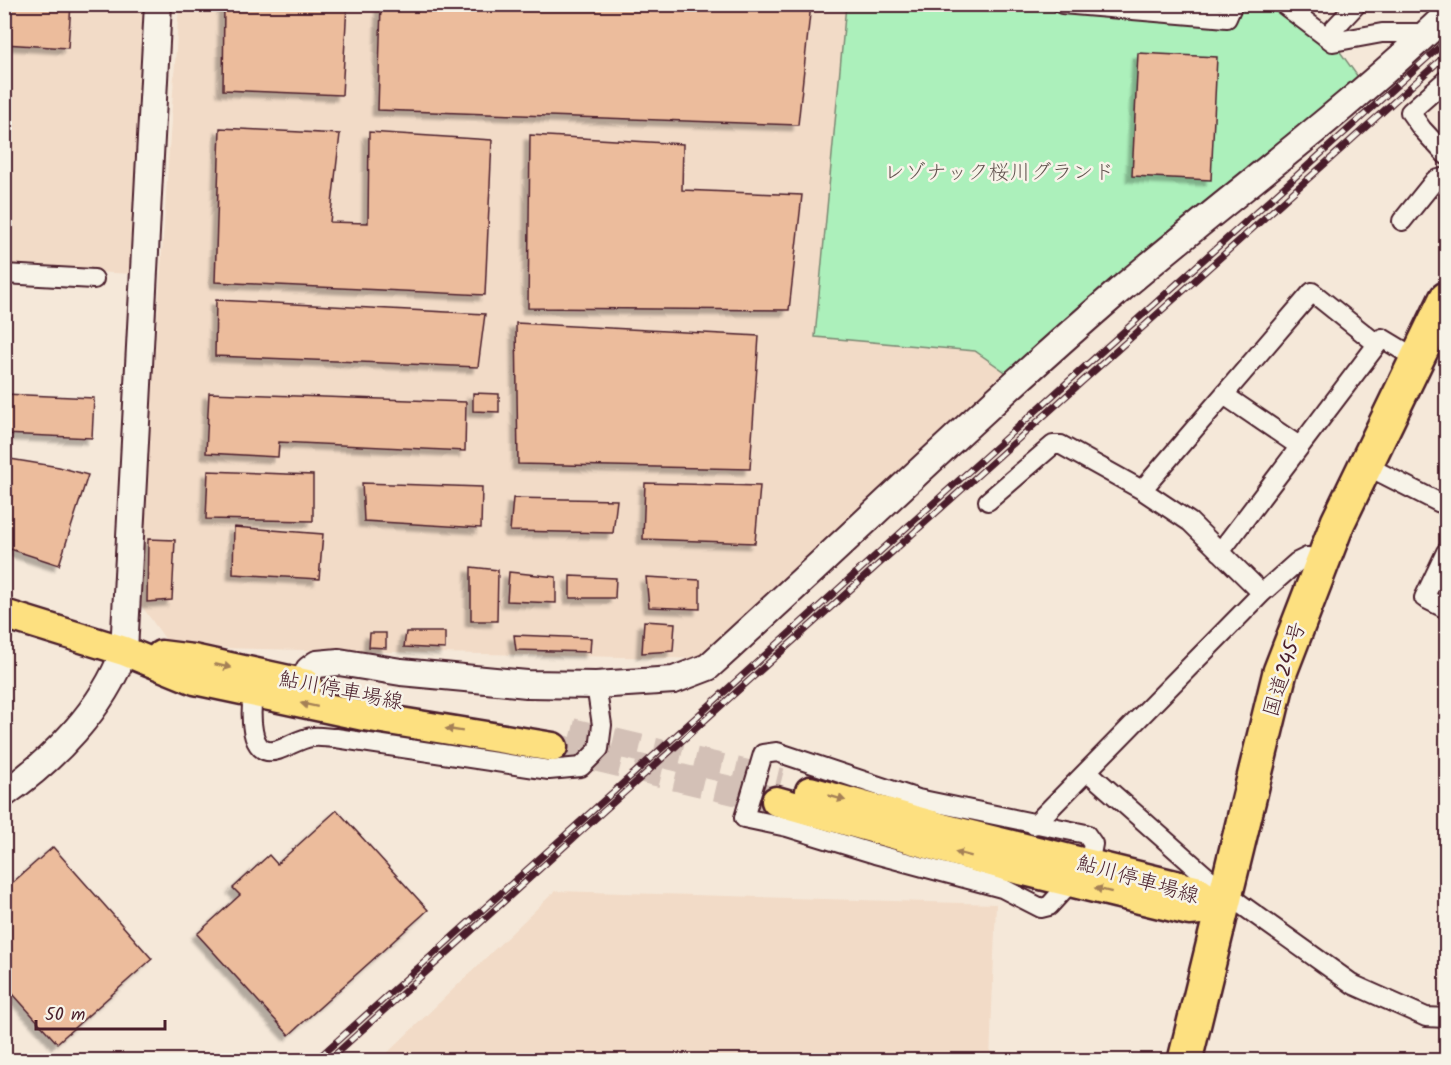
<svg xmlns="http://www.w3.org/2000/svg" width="1451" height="1065" viewBox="0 0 1451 1065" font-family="Kalam,'Klee One',sans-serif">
  <defs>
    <filter id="shadow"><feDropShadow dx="-5.5" dy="5.5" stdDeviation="1.5" flood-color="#0004"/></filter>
  </defs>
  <rect width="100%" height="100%" fill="#f5e8d9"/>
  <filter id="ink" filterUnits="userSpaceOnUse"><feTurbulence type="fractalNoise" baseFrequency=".0167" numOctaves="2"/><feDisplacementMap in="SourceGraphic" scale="12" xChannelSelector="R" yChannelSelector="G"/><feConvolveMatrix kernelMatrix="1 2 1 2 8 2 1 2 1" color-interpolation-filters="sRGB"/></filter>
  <g filter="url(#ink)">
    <path fill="#f2dbc7" d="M 4,5 L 146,5 L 132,274 L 5,267 Z
      M 179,5 L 846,5 L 815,337 L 975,351 L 1017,380 L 709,659 L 171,647 L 138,601 Z
      M 555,891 L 996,904 L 990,1060 L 380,1060 Z"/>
    <path fill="#acf0bb" stroke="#7b8873" stroke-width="1.5" d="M 1061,4 L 1227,18 L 1233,5 L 1283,5 L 1333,42 L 1366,88 L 1017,380 L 975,351 L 815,337 L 846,5 Z"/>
    <path fill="#ecbc9c" stroke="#4a1f2b" stroke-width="1.5" filter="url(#shadow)" d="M 4,4 L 71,4 L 68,48 L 4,44 Z
      M 224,4 L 347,4 L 342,95 L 223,90 Z
      M 381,4 L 811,4 L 798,125 L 378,110 Z
      M 1138,53 L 1217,57 L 1211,180 L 1132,176 Z
      M 220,128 L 340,134 L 330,222 L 368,223 L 369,132 L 492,140 L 485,295 L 215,282 Z
      M 530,135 L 683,144 L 682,190 L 802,195 L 789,310 L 528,308 Z
      M 216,300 L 485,314 L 478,367 L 215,356 Z
      M 516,323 L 759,336 L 750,469 L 518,464 Z
      M 209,393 L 466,402 L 465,451 L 279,442 L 278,457 L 206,453 Z
      M 473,393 L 499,394 L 499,412 L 473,411 Z
      M 4,394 L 94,398 L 92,438 L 4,434 Z
      M 4,458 L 59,467 L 88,475 L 59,565 L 4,547 Z
      M 208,471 L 313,475 L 313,521 L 206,519 Z
      M 362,483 L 482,487 L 481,528 L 364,521 Z
      M 645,483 L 760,486 L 755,543 L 643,539 Z
      M 513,498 L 617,500 L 613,533 L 510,531 Z
      M 234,527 L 323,534 L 319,579 L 233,574 Z
      M 148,539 L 175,540 L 172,600 L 147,602 Z
      M 471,567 L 498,570 L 497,621 L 471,621 Z
      M 509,572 L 556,577 L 556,603 L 507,601 Z
      M 570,576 L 616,578 L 615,598 L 570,598 Z
      M 646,577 L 700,580 L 700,609 L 649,607 Z
      M 644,621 L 675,623 L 673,651 L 642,653 Z
      M 406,632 L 445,632 L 445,649 L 404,647 Z
      M 370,633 L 386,633 L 386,648 L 369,647 Z
      M 514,635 L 591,638 L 590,652 L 516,650 Z
      M 337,810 L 428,910 L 289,1035 L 197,934 L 240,895 L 233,888 L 269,855 L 277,864 Z
      M 53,847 L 152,959 L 57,1043 L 4,984 L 4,890 Z"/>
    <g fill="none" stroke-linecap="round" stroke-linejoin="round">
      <path stroke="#d3c0b6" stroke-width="28" stroke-dasharray="28 14" stroke-linecap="butt" d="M 572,732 L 781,782
        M 553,747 L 776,801"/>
      <g stroke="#4a1f2b" stroke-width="22">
        <path id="street" d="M 1062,4 L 1227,18 L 1233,4
          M 1283,4 L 1333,42 L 1382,33 L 1427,33
          M 1326,37 L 1357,4
          M 1446,80 L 1410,112 L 1422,129 L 1446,155
          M 1402,221 L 1435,180 L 1446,177
          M 4,274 L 94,279
          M 1224,395 L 1299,446
          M 1365,465 L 1446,506
          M 1142,490 L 1312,292 L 1377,344
          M 988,501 L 1053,445 L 1061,445 L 1142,490 L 1190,522 L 1262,593
          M 1220,552 L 1382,338 L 1417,359
          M 1446,552 L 1424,598 L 1446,609
          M 253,693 C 251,709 247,760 278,750 C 290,746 300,738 313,737 C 320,736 328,738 336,738 L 549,770 L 581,767 L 599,749 L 602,725 L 596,685
          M 1087,771 L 1225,893 L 1354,985 L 1426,1017 L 1446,1018
          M 1034,825 L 1262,593 L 1297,562 L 1307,557 L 1322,559
          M 1071,882 L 1049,906 L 1041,908 L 1002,888 L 875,854 L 787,827 L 744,818 L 763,754 L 777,752 L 918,799 L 1086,834 L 1093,844 L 1089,865"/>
      </g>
      <g stroke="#4a1f2b" stroke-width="30">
        <path id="secondary" d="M 303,684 L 309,670 L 317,664 L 339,662 L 401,672 L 527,684 L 596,685 L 674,680 L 708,667 C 846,542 979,411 1121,289 C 1229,197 1344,113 1446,15
          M 4,794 C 54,759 103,709 124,651 L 158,4"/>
      </g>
      <g stroke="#4a1f2b" stroke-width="33">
        <path id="primary" d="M 4,614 L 124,651 L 195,680 L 364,716 L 553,747
          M 161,655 L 193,659 L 307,684
          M 810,791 L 943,828 L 1196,890 L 1222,908
          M 776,801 L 1020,870 L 1189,911 L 1222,908"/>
      </g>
      <g stroke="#4a1f2b" stroke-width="38">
        <path id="highway" d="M 1185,1060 L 1280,672 L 1338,522 L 1446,299"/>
      </g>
      <use href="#street" stroke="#f7f3e8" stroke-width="18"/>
      <use href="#secondary" stroke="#f7f3e8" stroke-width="26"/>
      <use href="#primary" stroke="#fde080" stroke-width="28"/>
      <use href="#highway" stroke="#fde080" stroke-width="33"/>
      <g stroke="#4a1f2b" stroke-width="7">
        <path id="rail" d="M 316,1060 L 1446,41
          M 329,1060 L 587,826 L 1446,55"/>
      </g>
      <use href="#rail" stroke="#f7f3e8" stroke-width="4.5" stroke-dasharray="14" stroke-linecap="butt"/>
    </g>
    <defs><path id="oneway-solid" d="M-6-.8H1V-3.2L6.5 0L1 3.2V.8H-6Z" transform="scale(1.5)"/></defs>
    <g fill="#a48056">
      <use href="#oneway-solid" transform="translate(223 666) rotate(13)"/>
      <use href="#oneway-solid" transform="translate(309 705) rotate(-168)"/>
      <use href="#oneway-solid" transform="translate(454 730) rotate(-171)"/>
      <use href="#oneway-solid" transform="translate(837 798) rotate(16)"/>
      <use href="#oneway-solid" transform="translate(963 854) rotate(-165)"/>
      <use href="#oneway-solid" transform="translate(1103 890) rotate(-166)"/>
    </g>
  </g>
  <g text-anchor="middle" stroke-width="5" stroke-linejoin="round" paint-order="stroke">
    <g font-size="21" fill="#62534f" stroke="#f7f3e8">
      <text x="999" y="179">レゾナック桜川グランド</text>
    </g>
    <g font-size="21" fill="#4a1f2b" stroke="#f7f3e8">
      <text transform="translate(1284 669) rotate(-73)" y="7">国道245号</text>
      <text transform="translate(341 690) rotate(11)" y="7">鮎川停車場線</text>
      <text transform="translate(1138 879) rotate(16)" y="7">鮎川停車場線</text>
    </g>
  </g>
  <rect width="1451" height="1065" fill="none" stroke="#f7f3e8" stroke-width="24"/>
  <rect x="12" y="12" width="1427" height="1041" fill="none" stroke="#4a1f2b" stroke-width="2" filter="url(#ink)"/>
  <path d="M36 1020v9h129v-9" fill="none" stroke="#4a1f2b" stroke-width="3"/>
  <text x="45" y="1020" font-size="18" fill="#4a1f2b" stroke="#f7f3e8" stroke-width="4.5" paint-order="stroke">50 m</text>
</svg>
